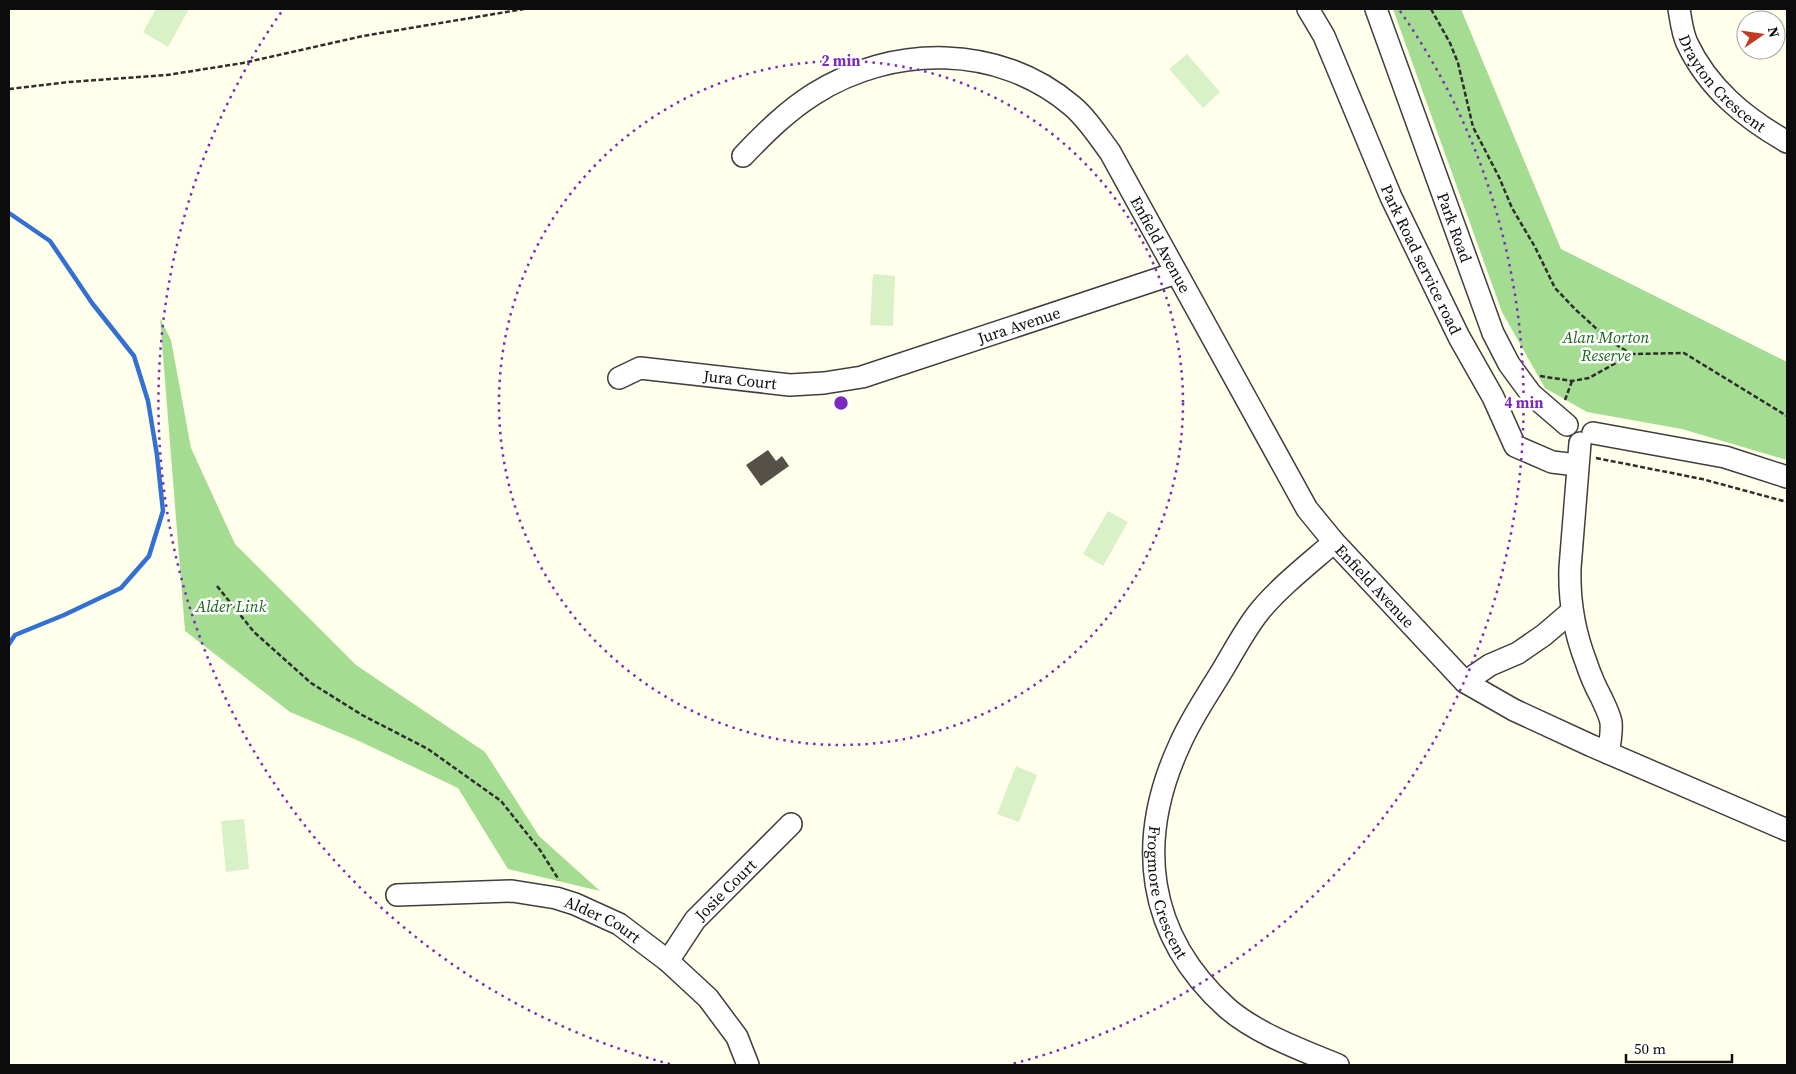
<svg xmlns="http://www.w3.org/2000/svg" width="1796" height="1074" viewBox="0 0 1796 1074" font-family="'Source Serif 4',serif">
  <rect width="100%" height="100%" fill="#ffffeb"/>
  <path fill="#a4dc92" d="M 1393,9 L 1461,9 L 1561,249 L 1787,362 L 1787,460 L 1682,429 L 1587,412 L 1545,388 L 1502,312 Z
    M 160,318 L 171,340 L 191,448 L 235,544 L 356,665 L 485,752 L 539,836 L 600,891 L 508,869 L 458,788 L 359,741 L 290,712 L 185,631 Z"/>
  <path fill="#d9f1c6" d="M 156,9 L 189,9 L 168,47 L 143,32 Z
    M 1187,54 L 1220,92 L 1203,108 L 1169,69 Z
    M 873,274 L 895,276 L 893,326 L 870,325 Z
    M 1108,511 L 1128,522 L 1103,566 L 1083,554 Z
    M 1016,766 L 1037,775 L 1019,822 L 997,814 Z
    M 244,819 L 249,869 L 226,872 L 221,821 Z"/>
  <g fill="none" stroke-linecap="round" stroke-linejoin="round">
    <path stroke="#3270d2" stroke-width="4.5" d="M 9,213 L 50,241 L 92,303 L 134,356 L 148,401 L 157,455 L 163,511 L 149,556 L 121,588 L 64,615 L 15,635 L 9,644"/>
  </g>
  <path fill="#555048" d="M 768,450 L 776,461 L 782,456 L 789,466 L 761,486 L 746,465 Z"/>
  <g fill="none" stroke-linecap="round" stroke-linejoin="round">
    <g stroke="#3f3f3f" stroke-width="24">
      <g id="minor">
        <path id="s1" d="M 1308,9 L 1324,36 L 1391,197 L 1459,337 L 1493,397 L 1515,446 L 1552,462 L 1577,465"/>
        <path id="s2" d="M 1376,9 L 1493,333 L 1509,364 L 1531,394 L 1567,425"/>
        <path id="s3" d="M 1679,9 C 1681,20 1682,32 1687,43 C 1708,88 1745,118 1787,142"/>
        <path id="s4" d="M 743,156 C 765,133 787,111 814,94 C 893,44 999,44 1071,105 C 1087,118 1098,136 1110,152 L 1307,509 L 1334,542 L 1465,682 L 1514,710 L 1592,746 L 1787,830"/>
        <path id="s5" d="M 619,378 L 640,368 L 790,385 L 824,383 L 862,377 L 1176,273"/>
        <path d="M 1593,433 L 1725,457 L 1787,477"/>
        <path d="M 1580,443 L 1570,568 C 1569,600 1574,631 1586,662 C 1590,674 1595,686 1601,697 C 1605,706 1609,713 1611,722 C 1612,732 1610,743 1608,753"/>
        <path id="s6" d="M 1334,542 C 1310,563 1278,588 1259,612 C 1243,632 1231,657 1217,679 C 1204,700 1190,721 1180,744 C 1135,841 1146,935 1227,1008 C 1257,1034 1302,1050 1338,1065"/>
        <path d="M 1465,682 L 1490,665 L 1518,653 L 1544,635 L 1572,611"/>
        <path id="s7" d="M 397,895 L 512,891 L 556,898 L 575,904 L 619,924 L 668,961 L 708,998 L 737,1037 L 748,1065"/>
        <path id="s8" d="M 668,961 L 695,920 L 791,824"/>
      </g>
    </g>
    <path stroke="#2e2e2e" stroke-width="2.5" stroke-dasharray="5 2.5" stroke-linecap="butt" d="M 1431,9 L 1450,43 L 1458,63 L 1473,127 L 1499,177 L 1512,208 L 1535,247 L 1555,288 L 1576,310 L 1611,342 L 1632,354
      M 9,89 L 69,82 L 167,75 L 243,63 L 363,36 L 524,9
      M 1540,376 L 1572,381 L 1589,378 L 1632,354 L 1684,353 L 1787,416
      M 1565,400 L 1572,381
      M 1596,458 L 1702,479 L 1787,502
      M 217,586 L 254,632 L 311,683 L 362,715 L 428,749 L 501,801 L 540,850 L 559,880"/>
    <use href="#minor" stroke="#fff" stroke-width="21"/>
  </g>
  <g fill="none" stroke="#7b2cbf" stroke-width="2.5" stroke-dasharray="2.5 5">
    <circle cx="841" cy="403" r="342"/>
    <path d="M670 1064A683 683 0 0 1 282 11M1400 11A683 683 0 0 1 1012 1064"/>
  </g>
  <g text-anchor="middle" stroke-width="5" stroke-linejoin="round" paint-order="stroke">
    <g font-size="16" fill="#0c0c0c" stroke="#fff">
      <text dy="6" stroke="none"><textPath href="#s3" startOffset="89">Drayton Crescent</textPath></text>
      <text dy="6" stroke="none"><textPath href="#s2" startOffset="232">Park Road</textPath></text>
      <text dy="6" stroke="none"><textPath href="#s4" startOffset="536">Enfield Avenue</textPath></text>
      <text dy="6" stroke="none"><textPath href="#s1" startOffset="275">Park Road service road</textPath></text>
      <text dy="6" stroke="none"><textPath href="#s5" startOffset="412">Jura Avenue</textPath></text>
      <text dy="6" stroke="none"><textPath href="#s5" startOffset="124">Jura Court</textPath></text>
      <text dy="6" stroke="none"><textPath href="#s4" startOffset="941">Enfield Avenue</textPath></text>
      <text dy="6" stroke="none"><textPath href="#s8" startOffset="92">Josie Court</textPath></text>
      <text dy="6" stroke="none"><textPath href="#s6" startOffset="411">Frogmore Crescent</textPath></text>
      <text dy="6" stroke="none"><textPath href="#s7" startOffset="211">Alder Court</textPath></text>
    </g>
    <g font-size="16" font-style="italic" fill="#1a661b" stroke="#fff">
      <text x="1606" y="343">Alan Morton<tspan x="1606" dy="18">Reserve</tspan></text>
      <text x="231" y="612">Alder Link</text>
    </g>
  </g>
  <circle cx="841" cy="403" r="8" fill="#7b2cbf" stroke="#fff" stroke-width="2.5"/>
  <g font-size="15" text-anchor="middle" font-weight="bold" fill="#7b2cbf" stroke="#fff" stroke-width="5" stroke-linejoin="round" paint-order="stroke">
    <text x="841" y="66">2 min</text>
    <text x="1524" y="408">4 min</text>
  </g>
  <rect width="1796" height="1074" fill="none" stroke="#0c0c0c" stroke-width="20"/>
  <g transform="translate(1761 35) rotate(77)"><circle r="24" fill="#ffffff" stroke="#9e9e9e"/>
  <path d="M0-4L9 19L0 12L-9 19Z" fill="#c13a1f"/>
  <text y="-8" font-size="14" font-weight="bold" text-anchor="middle" fill="#0c0c0c">N</text>
  </g>
  <path d="M1626 1054v8h106v-8" fill="none" stroke="#0c0c0c" stroke-width="2.5"/>
  <text x="1634" y="1054" font-size="15" fill="#0c0c0c" stroke="#ffffff" stroke-width="4" paint-order="stroke">50 m</text>
</svg>
